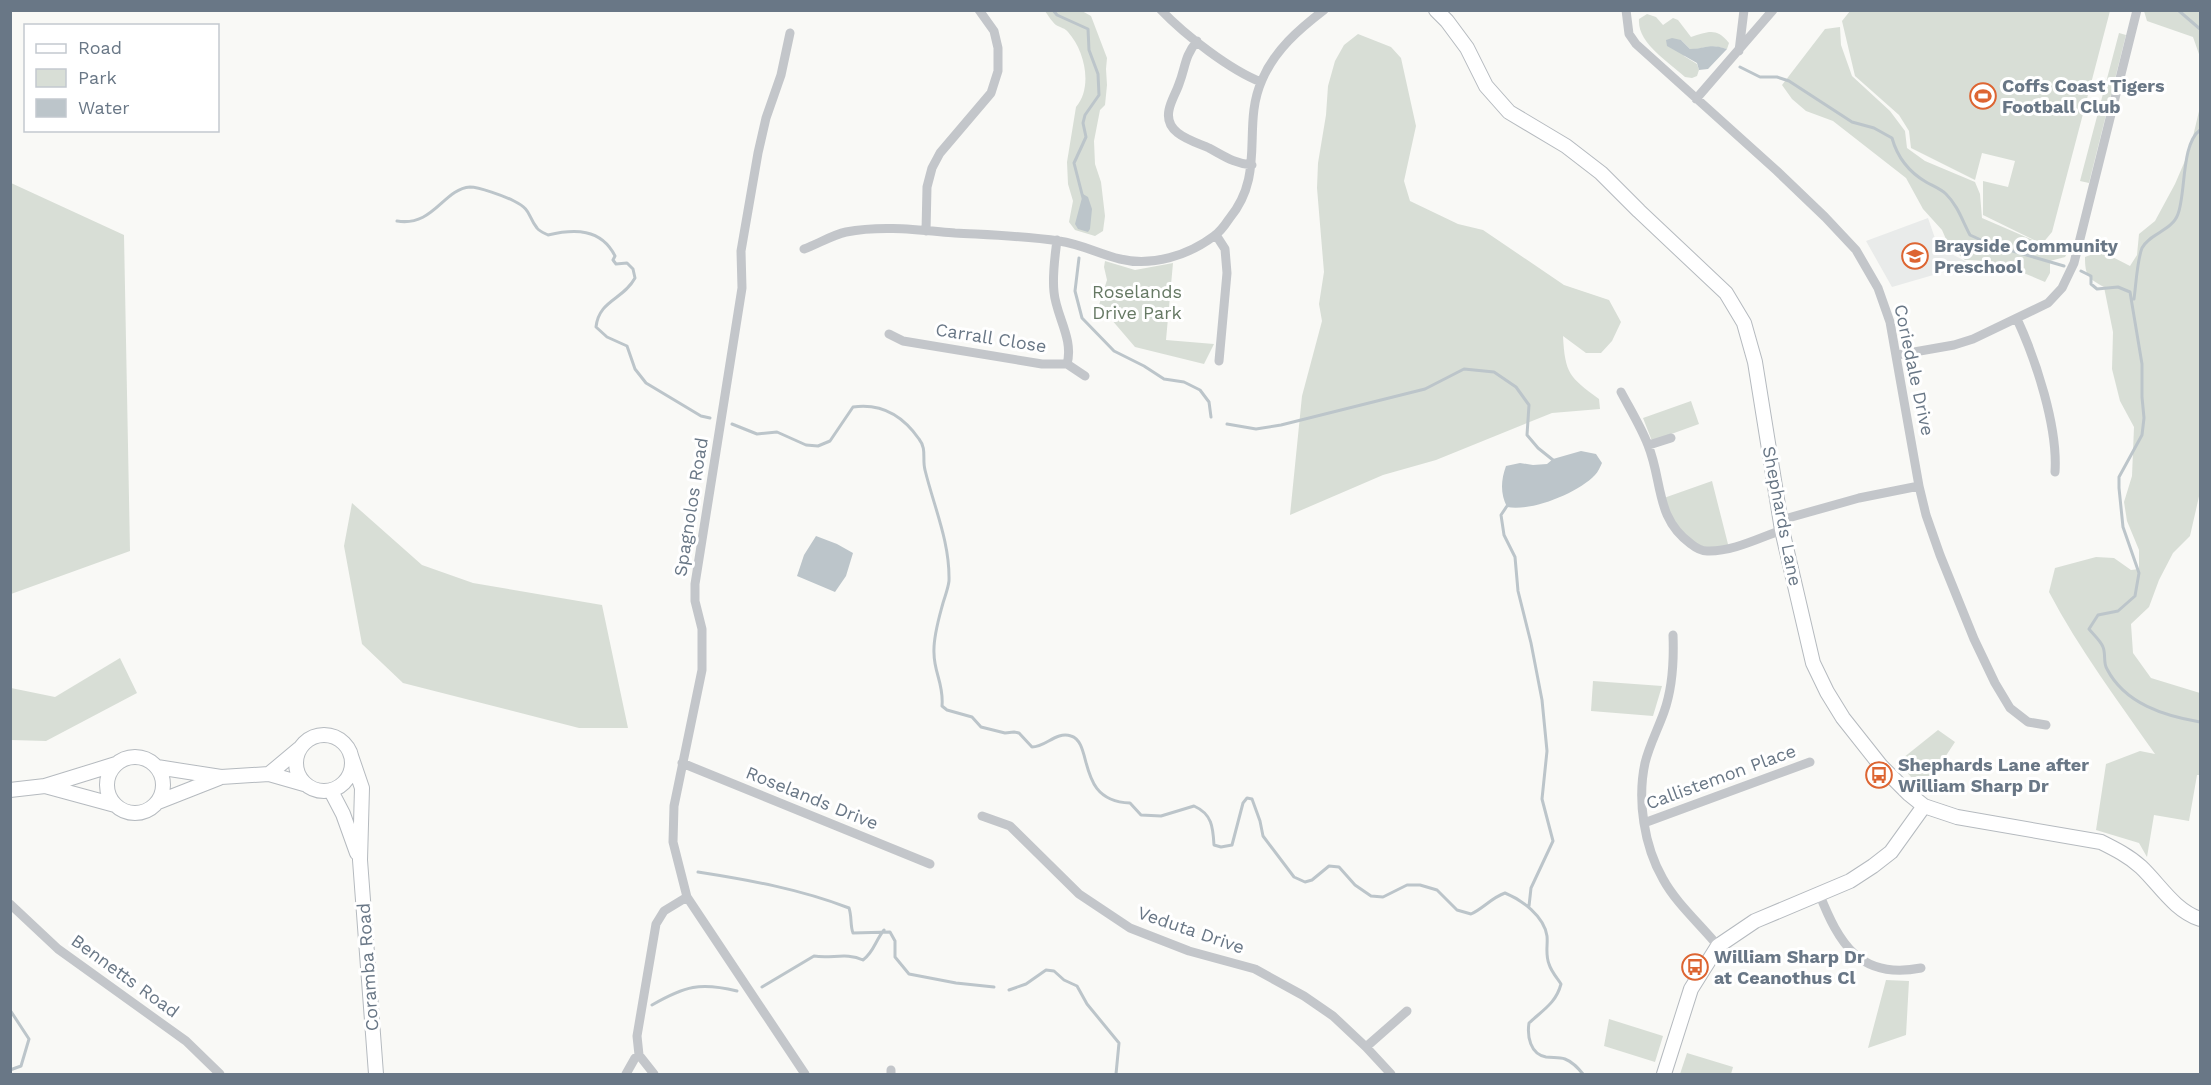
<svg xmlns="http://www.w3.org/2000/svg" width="2211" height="1085" viewBox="0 0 2211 1085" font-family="'Work Sans',sans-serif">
  <rect width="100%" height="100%" fill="#f9f9f6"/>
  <path fill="#e9ebea" d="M 1928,218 L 1938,247 L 1971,264 L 1892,287 L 1866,241 Z"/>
  <path fill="#d8ded6" d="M 1045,11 L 1082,11 L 1091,16 L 1107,58 L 1106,69 L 1107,85 L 1105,105 L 1100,110 L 1094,141 L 1095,164 L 1101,182 L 1105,216 L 1103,231 L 1095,236 L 1075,230 L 1069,222 L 1073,201 L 1068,184 L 1067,162 L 1076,107 C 1093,87 1085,51 1068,32 C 1065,28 1061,28 1056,25 C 1052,22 1048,15 1045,11 Z
    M 1850,11 L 2110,11 L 2052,232 L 2042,244 L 2057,241 L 2066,244 L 2068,252 L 2065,257 L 2050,261 L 2050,273 L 2045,282 C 2019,271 1994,259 1965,260 L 1949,246 L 1942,230 L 1923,209 L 1906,178 L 1833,121 L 1806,111 L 1792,99 L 1782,85 L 1825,29 L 1840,27 L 1841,45 L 1852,76 L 1890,111 L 1905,131 L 1907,148 L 1925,161 L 1975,182 L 1980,194 L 1982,218 L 2040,243 L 1983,215 L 1983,181 L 2008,187 L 2015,161 L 1982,153 L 1975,180 L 1911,148 L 1909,131 L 1899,115 L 1855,76 L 1842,21 Z
    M 2144,11 L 2200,11 L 2200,57 L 2193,37 L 2147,21 Z
    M 1647,14 L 1656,17 L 1663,25 L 1673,18 L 1678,20 L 1691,37 C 1708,32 1716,27 1729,43 L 1727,49 C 1710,44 1706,49 1690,49 L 1681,40 L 1684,56 L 1697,64 L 1699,70 L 1697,76 L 1692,78 L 1685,77 C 1669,62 1637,43 1639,19 Z
    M 2119,33 L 2126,35 L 2089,183 L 2080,181 Z
    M 1358,34 L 1391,47 L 1401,58 L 1416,126 L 1404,181 L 1410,201 L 1458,224 L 1483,230 L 1564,285 L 1609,300 L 1621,322 L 1612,341 L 1601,353 L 1586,353 L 1563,336 C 1565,373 1569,377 1599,399 L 1600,409 L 1552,413 L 1436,460 L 1383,475 L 1290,515 L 1302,396 L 1322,321 L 1319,304 L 1324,272 L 1317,188 L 1318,163 L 1326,115 L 1328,86 L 1335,61 L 1344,45 Z
    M 2200,107 L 2200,492 L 2190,536 L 2173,553 L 2159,580 L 2149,607 L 2131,624 L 2133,653 L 2151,678 L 2200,693 L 2200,775 L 2197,775 L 2189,821 L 2154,815 L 2147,857 L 2139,843 L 2096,830 L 2106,764 L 2140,751 L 2155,754 C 2118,701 2079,649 2049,592 L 2055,568 L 2096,557 L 2114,558 L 2131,570 L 2139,569 L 2139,550 L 2127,521 L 2124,502 L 2132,476 L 2134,427 L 2120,401 L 2112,369 L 2113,332 L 2104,287 C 2088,278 2085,276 2085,257 L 2101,251 L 2130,266 L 2137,255 L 2139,234 L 2155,221 L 2175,184 L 2190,149 Z
    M 11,183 L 124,235 L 130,551 L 11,594 Z
    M 1105,261 L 1135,270 L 1173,263 L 1166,340 L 1214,344 L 1204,364 L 1135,347 L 1099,305 L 1107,280 L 1104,267 Z
    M 1691,401 L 1699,424 L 1652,441 L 1643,418 Z
    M 1712,481 L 1729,548 L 1706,552 L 1687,541 L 1661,499 Z
    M 352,503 L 422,565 L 473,583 L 602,605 L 628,728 L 579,728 L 403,683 L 362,644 L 344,546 Z
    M 120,658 L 137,693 L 46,741 L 11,740 L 11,688 L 55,697 Z
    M 1593,681 L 1662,686 L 1653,716 L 1591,711 Z
    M 1938,730 L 1955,742 L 1924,789 L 1918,785 L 1898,762 Z
    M 1886,980 L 1909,981 L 1906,1035 L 1868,1048 Z
    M 1609,1019 L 1663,1036 L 1655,1062 L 1604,1046 Z
    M 1687,1053 L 1733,1067 L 1731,1074 L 1680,1074 Z"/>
  <path fill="#bcc5ca" d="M 1672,38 L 1681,40 L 1690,49 C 1707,49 1708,43 1727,49 L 1708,69 L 1699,70 L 1697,63 L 1667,46 L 1666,40 Z
    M 1083,194 L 1088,197 L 1092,209 L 1090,229 L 1088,232 L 1078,229 L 1075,224 Z
    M 1581,451 L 1596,454 L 1602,463 C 1600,467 1598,472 1595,475 C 1578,493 1531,512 1507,507 C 1500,493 1501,480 1506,466 L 1520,463 L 1533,465 L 1547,464 L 1553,459 Z
    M 816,536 L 837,544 L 853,553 L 846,576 L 835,592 L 797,576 L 804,555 Z"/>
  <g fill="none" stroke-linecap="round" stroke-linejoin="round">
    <path stroke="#bcc5ca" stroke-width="3" d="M 1053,10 L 1057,15 L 1088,29 L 1089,50 L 1098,74 L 1099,95 L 1085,115 L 1083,123 L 1086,137 L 1074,163 L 1083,198
      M 2178,10 L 2200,29
      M 1740,67 L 1760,77 L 1777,77 L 1789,81 L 1852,122 L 1874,128 L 1892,138 C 1897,156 1909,172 1926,182 C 1933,186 1941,189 1946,194 C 1958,206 1962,220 1970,235 L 1992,245 L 2064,266
      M 397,221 C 434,227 443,189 470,187 C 479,187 504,196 514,201 C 532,210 527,215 537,228 C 539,231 544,233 548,235 C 574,229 601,228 615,256 L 613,260 L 616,264 L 627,263 L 633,269 L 635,278 C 623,300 599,300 596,327 L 607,337 L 627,346 L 635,369 L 646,383 L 701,416 L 710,418
      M 1079,258 L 1075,291 L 1082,318 L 1114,351 L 1144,366 L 1164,379 L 1184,382 L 1200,390 L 1209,402 L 1211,417
      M 2081,271 L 2091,276 L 2091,284 L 2097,289 L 2118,287 L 2130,292 L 2142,364 L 2142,397 L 2144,418 L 2142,435 L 2119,477 L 2119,488 L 2123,527 L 2139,573 L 2135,596 L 2118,611 L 2098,615 L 2089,629 C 2093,634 2101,641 2103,647 C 2106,654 2103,663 2107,669 C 2125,704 2165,716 2200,722
      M 2134,299 C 2136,285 2137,261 2142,248 C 2150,233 2172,231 2178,214 C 2186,193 2181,144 2200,130
      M 732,424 L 757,434 L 777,432 L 806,445 L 818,446 L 830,441 L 853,407 C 881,403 903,416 919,439 C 927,449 922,459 925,470 C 934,507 950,542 949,581 C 948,589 945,596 943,603 C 939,618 933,637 934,653 C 934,673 944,684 942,706 L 947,710 L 972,717 L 981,727 L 1005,733 L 1014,732 L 1019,733 L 1032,747 C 1046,747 1056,731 1071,736 C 1094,743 1075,801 1130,803 L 1141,815 L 1161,816 L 1194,806 C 1212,814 1213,827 1214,845 L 1221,847 L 1232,845 L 1243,803 L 1247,798 L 1252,799 L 1260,821 L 1263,836 L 1294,877 L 1305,882 L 1312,880 L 1329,866 L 1339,867 L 1355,885 L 1371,896 L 1383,897 L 1407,885 L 1420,885 L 1437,890 L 1457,910 L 1471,914 C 1484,908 1491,898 1505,893 C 1522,900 1544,916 1547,936 C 1548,945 1545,954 1549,964 C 1551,971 1557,978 1561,984 C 1556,1003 1543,1010 1529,1023 C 1527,1036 1530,1054 1546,1057 C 1553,1058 1559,1057 1565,1059 C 1573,1062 1578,1068 1583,1074
      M 1227,424 L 1256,429 L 1281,425 L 1425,389 L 1464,369 L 1494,372 L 1516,387 L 1529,405 L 1527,435 L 1538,448 L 1553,460
      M 1507,506 L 1501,515 L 1504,535 L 1515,557 L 1518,591 L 1531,643 L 1542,700 L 1547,751 L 1542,799 L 1553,841 L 1531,888 L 1529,906
      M 698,872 C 749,880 800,889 849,908 C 852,917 850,925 853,933 L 890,932 L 895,941 L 895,957 L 909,974 L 956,983 L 994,987
      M 762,987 L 814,956 C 831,959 847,952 863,960 C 874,952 875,941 884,930
      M 1009,990 L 1026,984 L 1046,970 L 1054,971 L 1064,980 L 1077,986 L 1087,1004 L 1119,1043 L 1116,1074
      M 652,1005 C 685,986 700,982 737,991
      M 10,1010 L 29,1039 L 21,1066 L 10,1070"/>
    <g stroke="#b5babf" stroke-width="16">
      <path id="secondary" d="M 1436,10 L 1447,21 L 1467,48 L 1486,86 L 1509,112 L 1566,146 L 1601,173 L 1639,211 L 1726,293 L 1744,323 L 1755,362 L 1782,530 L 1813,663 L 1827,692 L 1843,718 L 1881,766 L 1909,794 L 1924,806 L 1957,817 L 2101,842 C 2115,849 2129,856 2141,867 C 2160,885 2174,910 2200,919
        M296 763a28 28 0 1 1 56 0a28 28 0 1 1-56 0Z
        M 350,753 L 362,788 L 360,860 L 376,1074
        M107 785a28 28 0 1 1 56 0a28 28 0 1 1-56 0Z
        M 157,767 L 221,777 L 269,774 L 304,784
        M 269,774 L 299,749
        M 45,786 L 115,805
        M 10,790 L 45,786 L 116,764
        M 331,791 L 343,814 L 357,853
        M 158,802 L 219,778
        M 1664,1074 L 1691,989 L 1718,946 L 1755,921 L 1850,881 L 1873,866 L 1891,852 L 1924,806"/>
    </g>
    <path stroke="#c3c6ca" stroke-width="9" d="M 1161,10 C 1185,35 1230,70 1261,82
      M 1626,10 L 1629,34 L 1636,44 L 1777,171 L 1825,217 L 1856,250 L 1878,288 L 1890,322 L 1919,486 L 1926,515 L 1940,555 L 1974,639 L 1995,683 L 2010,708 L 2028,722 L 2046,725
      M 790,33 L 781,75 L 766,118 L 758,153 L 741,251 L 742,288 L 695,584 L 695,601 L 702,629 L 702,670 L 674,806 L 673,842 L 687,897 L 805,1074
      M 1197,41 C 1184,57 1186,66 1179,84 C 1176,93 1171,100 1169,110 C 1164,134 1193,141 1209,148 C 1224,156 1235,164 1252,165
      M 1739,51 L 1744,10
      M 1696,99 L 1773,10
      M 926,231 L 927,187 L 932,168 L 940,153 L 991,93 L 998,71 L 998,48 L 994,31 L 979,10
      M 1216,235 L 1225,249 L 1227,273 L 1219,361
      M 1057,240 C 1055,257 1052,275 1054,292 C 1056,316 1074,339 1067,364
      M 804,249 C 818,244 832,235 846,232 C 882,225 919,230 955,233 C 990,235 1025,236 1059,241 C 1081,244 1099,254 1120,259 C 1152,267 1189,255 1214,236 C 1220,232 1225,225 1229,219 C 1267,173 1241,127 1262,80 C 1275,50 1298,30 1324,10
      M 2017,319 C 2036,360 2058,427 2055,472
      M 889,334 L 903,341 L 1042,364 L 1067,364 L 1085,376
      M 1897,355 L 1954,345 L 1973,339 L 2048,303 L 2062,288 L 2074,263 L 2137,10
      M 1621,392 C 1630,409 1641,427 1648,445 C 1663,482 1655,518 1691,544 C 1696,548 1701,551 1707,551 C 1732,552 1759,538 1782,530
      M 1649,445 L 1671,438
      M 1781,520 L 1859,498 L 1919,486
      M 1673,635 C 1674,661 1673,687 1664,712 C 1658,729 1649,746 1645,763 C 1637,800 1644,846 1663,879 C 1676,903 1700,924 1718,946
      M 682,763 L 930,864
      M 982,816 L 1010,826 L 1079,894 L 1130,928 L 1189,951 L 1255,969 L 1304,996 L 1333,1016 L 1366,1047 L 1391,1074
      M 1644,823 L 1810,762
      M 1819,893 C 1839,944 1860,980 1921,968
      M 10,904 L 58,949 L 186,1041 L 220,1074
      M 1366,1047 L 1407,1011
      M 639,1055 L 654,1074
      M 626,1074 L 635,1058 L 639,1055 L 637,1036 L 656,924 L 664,911 L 687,897
      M 891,1074 L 891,1070"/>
    <use href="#secondary" stroke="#fff" stroke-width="14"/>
  </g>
  <defs>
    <g id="stadium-ring" transform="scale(1.35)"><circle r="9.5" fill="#fff" stroke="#dd6532" stroke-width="1.5"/><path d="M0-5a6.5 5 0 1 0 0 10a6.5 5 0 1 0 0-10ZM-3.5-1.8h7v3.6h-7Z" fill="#dd6532"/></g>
    <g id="school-ring" transform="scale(1.35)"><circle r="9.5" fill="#fff" stroke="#dd6532" stroke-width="1.5"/><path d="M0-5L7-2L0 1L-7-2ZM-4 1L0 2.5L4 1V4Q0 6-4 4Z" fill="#dd6532"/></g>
    <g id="bus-ring" transform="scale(1.35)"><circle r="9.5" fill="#fff" stroke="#dd6532" stroke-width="1.5"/><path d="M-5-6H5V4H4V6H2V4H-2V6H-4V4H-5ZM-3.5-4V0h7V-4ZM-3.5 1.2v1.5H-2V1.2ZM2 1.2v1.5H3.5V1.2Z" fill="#dd6532"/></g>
  </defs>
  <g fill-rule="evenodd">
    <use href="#stadium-ring" x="1983" y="96"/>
    <use href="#school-ring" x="1915" y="256"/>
    <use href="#bus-ring" x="1879" y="775"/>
    <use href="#bus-ring" x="1695" y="967"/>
  </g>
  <g text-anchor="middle" stroke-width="6" stroke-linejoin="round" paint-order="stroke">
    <g font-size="18" font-weight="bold" fill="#697786" stroke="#fff" text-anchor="start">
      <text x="2002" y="92">Coffs Coast Tigers<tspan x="2002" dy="21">Football Club</tspan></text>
      <text x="1934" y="252">Brayside Community<tspan x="1934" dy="21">Preschool</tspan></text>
      <text x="1898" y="771">Shephards Lane after<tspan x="1898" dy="21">William Sharp Dr</tspan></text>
      <text x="1714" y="963">William Sharp Dr<tspan x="1714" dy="21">at Ceanothus Cl</tspan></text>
    </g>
    <g font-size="18" fill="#667964" stroke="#fff">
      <text x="1137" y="298">Roselands<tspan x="1137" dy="21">Drive Park</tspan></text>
    </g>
    <g font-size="18" fill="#697786" stroke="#fff">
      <text transform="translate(991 338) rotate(9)" y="6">Carrall Close</text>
      <text transform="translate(1914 370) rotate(78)" y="6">Coriedale Drive</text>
      <text transform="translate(691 507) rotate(-81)" y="6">Spagnolos Road</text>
      <text transform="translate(1782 516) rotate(79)" y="6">Shephards Lane</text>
      <text transform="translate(1721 777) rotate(-20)" y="6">Callistemon Place</text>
      <text transform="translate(812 798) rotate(22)" y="6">Roselands Drive</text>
      <text transform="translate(1191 930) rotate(19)" y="6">Veduta Drive</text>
      <text transform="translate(368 967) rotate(-94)" y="6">Coramba Road</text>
      <text transform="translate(125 976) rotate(36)" y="6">Bennetts Road</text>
    </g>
  </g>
  <rect width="2211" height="1085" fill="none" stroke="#697786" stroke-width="24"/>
  <rect x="24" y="24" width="195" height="108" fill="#ffffff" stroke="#c3c9cf" stroke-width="1.5"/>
  <rect x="36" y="44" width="30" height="9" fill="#ffffff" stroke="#c3c9cf" stroke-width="1.5"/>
  <text x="78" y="54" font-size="18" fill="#697786">Road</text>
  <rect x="36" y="69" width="30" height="18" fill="#d8ded6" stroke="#c3c9cf" stroke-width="1.5"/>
  <text x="78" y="84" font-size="18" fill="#697786">Park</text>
  <rect x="36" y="99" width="30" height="18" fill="#bcc5ca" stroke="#c3c9cf" stroke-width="1.5"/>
  <text x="78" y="114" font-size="18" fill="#697786">Water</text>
</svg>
